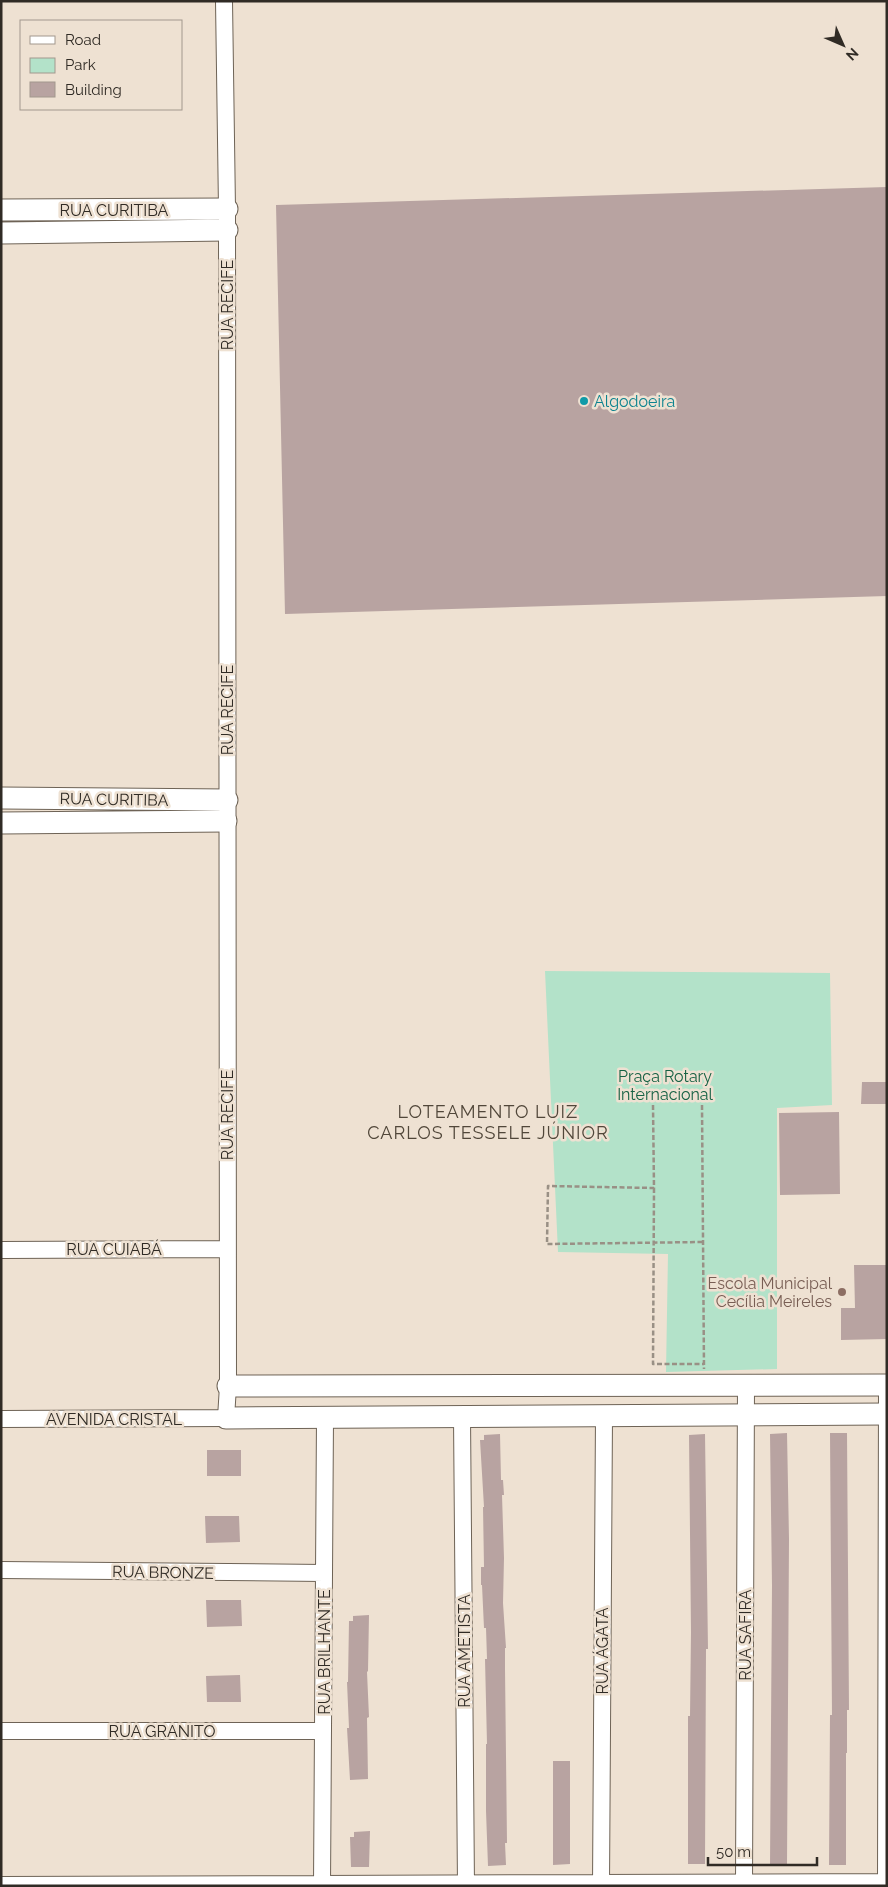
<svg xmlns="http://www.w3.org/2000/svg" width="888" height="1887" viewBox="0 0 888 1887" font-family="Raleway,sans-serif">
  <rect width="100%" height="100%" fill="#eee1d2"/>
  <path fill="#b3e2c9" d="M 545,971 L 830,973 L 832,1105 L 777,1108 L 777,1369 L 666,1372 L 668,1254 L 558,1252 Z"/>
  <path fill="#b8a3a1" d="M 887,187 L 887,596 L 285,614 L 276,205 Z
    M 862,1082 L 887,1082 L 887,1104 L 861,1104 Z
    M 839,1112 L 840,1194 L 780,1195 L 779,1113 Z
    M 854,1265 L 887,1265 L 887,1339 L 841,1340 L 841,1308 L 855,1308 Z
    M 787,1433 L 789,1539 L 787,1866 L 770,1866 L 772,1585 L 770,1434 Z
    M 830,1433 L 847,1433 L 849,1710 L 847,1710 L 847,1753 L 846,1753 L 846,1865 L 829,1865 L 830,1715 L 832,1715 Z
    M 500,1434 L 501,1480 L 503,1480 L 504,1495 L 502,1495 L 504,1558 L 503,1603 L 506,1648 L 505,1648 L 505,1669 L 507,1843 L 505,1843 L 506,1865 L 488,1866 L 486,1811 L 486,1744 L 487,1744 L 485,1659 L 487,1659 L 486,1628 L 484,1628 L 482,1585 L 481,1585 L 481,1567 L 484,1567 L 483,1507 L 484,1507 L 480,1440 L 484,1440 L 484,1435 Z
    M 705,1434 L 708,1649 L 706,1649 L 705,1864 L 688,1864 L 688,1716 L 690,1716 L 691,1632 L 689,1435 Z
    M 207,1450 L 241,1450 L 241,1476 L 207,1476 Z
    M 205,1516 L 239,1516 L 240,1542 L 206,1543 Z
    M 206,1600 L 241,1600 L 242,1626 L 207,1627 Z
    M 369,1615 L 368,1671 L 367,1672 L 369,1717 L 367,1718 L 368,1779 L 350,1780 L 347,1728 L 349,1728 L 347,1682 L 348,1682 L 349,1621 L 353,1621 L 353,1616 Z
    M 240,1675 L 241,1702 L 207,1702 L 206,1676 Z
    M 553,1761 L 570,1761 L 570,1864 L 553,1865 Z
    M 370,1831 L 369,1867 L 351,1867 L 350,1837 L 354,1837 L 354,1832 Z"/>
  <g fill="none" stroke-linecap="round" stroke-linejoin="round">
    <g stroke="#6e6356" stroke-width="18">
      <path id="minor" d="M 1,1250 L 227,1249
        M 462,1417 L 466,1886
        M 1,1419 L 226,1418 L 228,1386 L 227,209 L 224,1
        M 1,1570 L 324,1573
        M 1,1731 L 323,1731
        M 1,1885 L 887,1882
        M 322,1886 L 325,1418
        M 601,1886 L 604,1416
        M 744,1886 L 746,1385
        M 886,1886 L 887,1389"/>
    </g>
    <g stroke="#6e6356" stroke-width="23">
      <path id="tertiary" d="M 1,210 L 227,209
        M 1,233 L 227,230
        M 1,798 L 227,800
        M 1,823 L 226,821
        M 228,1386 L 887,1385
        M 226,1418 L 887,1414"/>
    </g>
    <path stroke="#999085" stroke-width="2.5" stroke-dasharray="5 2.5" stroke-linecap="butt" d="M 653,1105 L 654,1188 L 548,1186 L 547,1244 L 704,1242
      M 702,1105 L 704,1369
      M 654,1188 L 653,1364 L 704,1364"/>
    <use href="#minor" stroke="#fff" stroke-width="16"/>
    <use href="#tertiary" stroke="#fff" stroke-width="21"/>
  </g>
  <circle fill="#0f9aa8" stroke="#eee1d2" stroke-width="2" cx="584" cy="401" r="5"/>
  <circle fill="#8d6e63" stroke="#eee1d2" stroke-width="2" cx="842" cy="1292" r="5"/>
  <g text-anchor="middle" stroke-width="5" stroke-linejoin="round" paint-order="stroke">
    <g font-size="16" fill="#302b25" stroke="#eee1d2">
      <text x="114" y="216">RUA CURITIBA</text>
      <text transform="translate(227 305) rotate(-90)" y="6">RUA RECIFE</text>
      <text transform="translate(227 710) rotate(-90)" y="6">RUA RECIFE</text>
      <text transform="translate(114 799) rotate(1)" y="6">RUA CURITIBA</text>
      <text transform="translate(227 1115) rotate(-90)" y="6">RUA RECIFE</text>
      <text x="114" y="1255">RUA CUIABÁ</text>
      <text x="114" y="1425">AVENIDA CRISTAL</text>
      <text transform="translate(163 1572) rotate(1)" y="6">RUA BRONZE</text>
      <text transform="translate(745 1635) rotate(-90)" y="6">RUA SAFIRA</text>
      <text transform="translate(464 1651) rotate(-90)" y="6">RUA AMETISTA</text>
      <text transform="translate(602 1651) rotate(-90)" y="6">RUA ÁGATA</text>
      <text transform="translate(324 1652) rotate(-90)" y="6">RUA BRILHANTE</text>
      <text x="162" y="1737">RUA GRANITO</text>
    </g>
    <g font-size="16" fill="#0d838f" stroke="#eee1d2" text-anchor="start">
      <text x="594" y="407">Algodoeira</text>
    </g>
    <g font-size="16" fill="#176244" stroke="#eee1d2">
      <text x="665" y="1082">Praça Rotary<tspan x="665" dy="18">Internacional</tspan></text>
    </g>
    <g font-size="16" fill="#785e54" stroke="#eee1d2" text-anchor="end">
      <text x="832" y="1289">Escola Municipal<tspan x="832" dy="18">Cecília Meireles</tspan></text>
    </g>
    <g font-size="18" letter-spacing="1" fill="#51473a" stroke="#eee1d2">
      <text x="488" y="1118">LOTEAMENTO LUIZ<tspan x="488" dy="21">CARLOS TESSELE JÚNIOR</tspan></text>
    </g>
  </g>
  <rect width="888" height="1887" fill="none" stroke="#302b25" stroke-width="5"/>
  <rect x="20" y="20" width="162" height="90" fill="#eee1d2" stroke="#a2988d"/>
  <rect x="30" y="36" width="25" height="8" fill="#ffffff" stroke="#a2988d"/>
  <text x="65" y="45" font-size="15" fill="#302b25">Road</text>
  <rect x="30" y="58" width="25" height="15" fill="#b3e2c9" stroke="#a2988d"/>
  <text x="65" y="70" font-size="15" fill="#302b25">Park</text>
  <rect x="30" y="82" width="25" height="15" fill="#b8a3a1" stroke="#a2988d"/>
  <text x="65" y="95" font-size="15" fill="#302b25">Building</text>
  <g transform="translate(843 45) rotate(135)" stroke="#eee1d2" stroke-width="4" paint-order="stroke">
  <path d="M0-4L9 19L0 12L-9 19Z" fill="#302b25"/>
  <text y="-8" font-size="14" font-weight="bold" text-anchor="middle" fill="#302b25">N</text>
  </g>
  <path d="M708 1857v8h109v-8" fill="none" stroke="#302b25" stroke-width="2.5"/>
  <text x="716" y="1857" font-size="15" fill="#302b25" stroke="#eee1d2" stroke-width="4" paint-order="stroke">50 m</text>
</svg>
